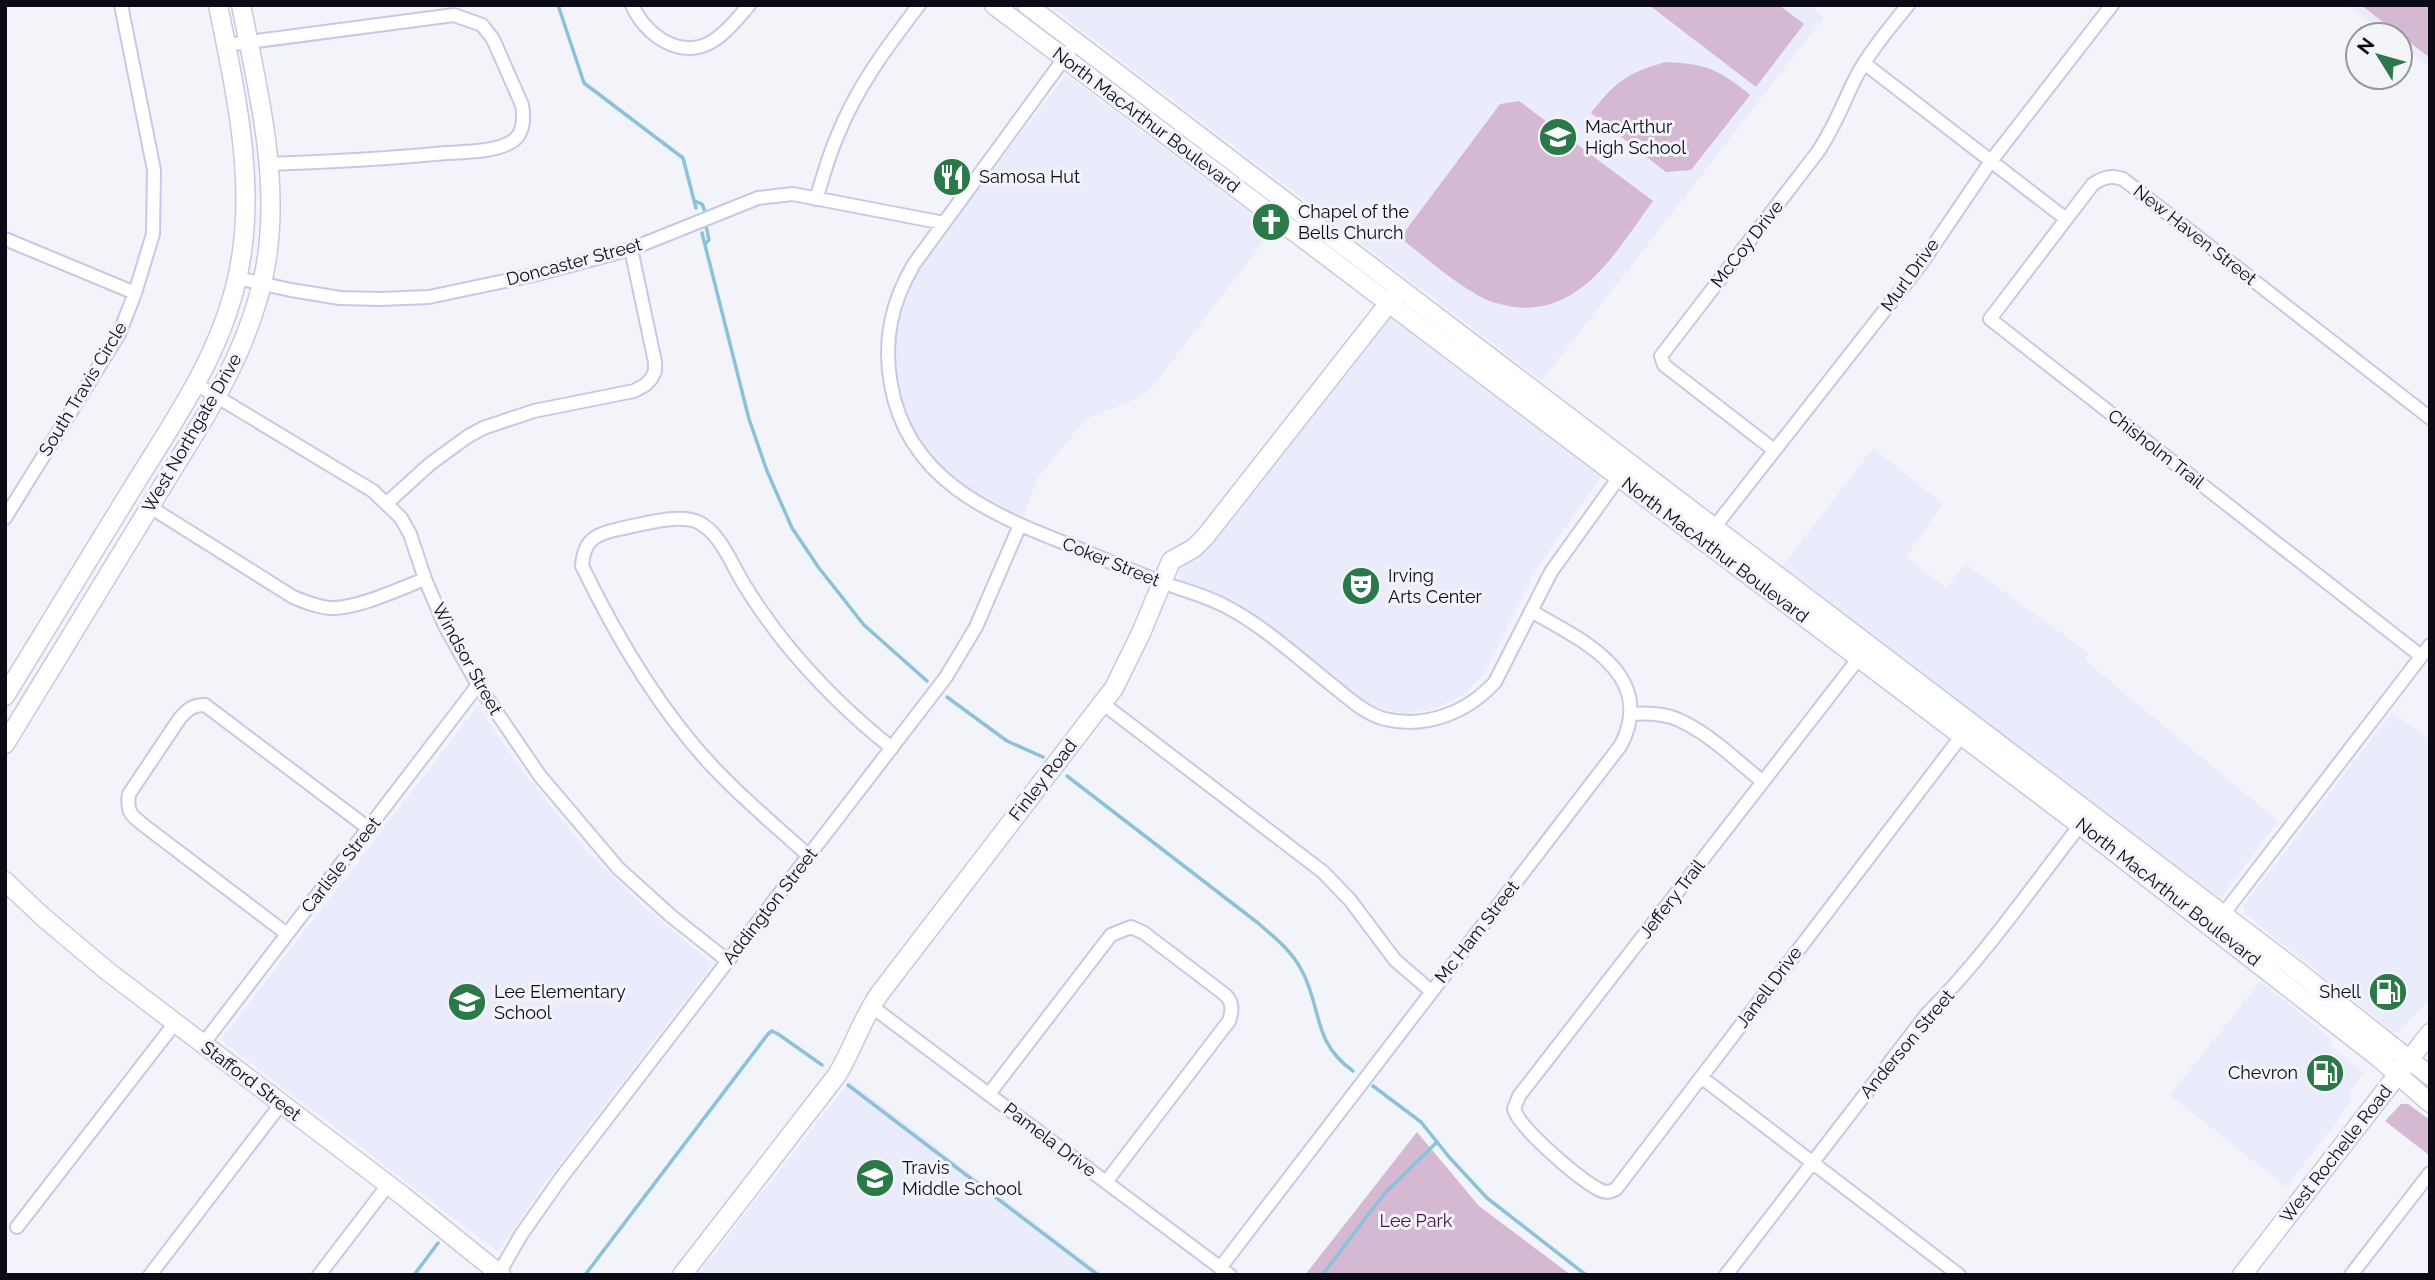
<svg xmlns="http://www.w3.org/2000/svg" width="2435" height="1280" viewBox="0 0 2435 1280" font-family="Raleway,sans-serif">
  <rect width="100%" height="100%" fill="#f3f4fa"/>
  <path fill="#eaecfb" d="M 1048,5 L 1809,5 L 1824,17 L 1542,381 Z
    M 2348,5 L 2430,5 L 2430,69 L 2400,45 L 2400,35 L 2387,35 Z
    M 1066,75 L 1273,229 L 1151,389 L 1139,398 L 1086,419 L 1037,479 L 1023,519 L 990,505 L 949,479 L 918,442 L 899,398 L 894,350 L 902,302 L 924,259 Z
    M 1390,315 L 1602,475 L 1537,568 L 1484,674 L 1462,695 L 1435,709 L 1406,713 L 1376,708 L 1350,693 L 1237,606 L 1180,581 L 1178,572 L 1232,520 Z
    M 1873,448 L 1943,504 L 1906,557 L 1946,588 L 1965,564 L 2089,653 L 2085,660 L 2278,821 L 2224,894 L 2217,896 L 2155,850 L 1782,567 Z
    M 478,706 L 520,768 L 586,850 L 646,909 L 713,964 L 542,1187 L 498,1252 L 221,1040 Z
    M 2392,712 L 2430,740 L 2430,998 L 2401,1030 L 2393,1032 L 2244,913 L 2244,905 Z
    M 2261,981 L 2332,1040 L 2329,1044 L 2364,1073 L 2349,1094 L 2352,1098 L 2331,1130 L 2286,1187 L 2170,1095 Z
    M 850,1081 L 1104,1275 L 697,1275 Z"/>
  <path fill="#d5b9d2" d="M 1649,5 L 1779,5 L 1804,24 L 1756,87 Z
    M 2361,5 L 2430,5 L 2430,58 Z
    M 1666,62 C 1706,64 1719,69 1750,95 L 1691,170 L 1666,172 L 1591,113 C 1616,81 1627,73 1666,62 Z
    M 1519,101 L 1653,201 C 1618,248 1583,315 1515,307 C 1500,305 1486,301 1474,293 C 1448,278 1424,256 1400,238 L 1500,104 Z
    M 2401,1104 L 2408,1104 L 2430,1120 L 2430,1156 L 2385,1121 Z
    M 1417,1132 L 1479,1206 L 1571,1275 L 1305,1275 Z"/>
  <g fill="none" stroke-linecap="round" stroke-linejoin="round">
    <path stroke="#8bc1db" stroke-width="3.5" d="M 558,5 L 584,83 L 683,158 L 696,208
      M 695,201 L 702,204 L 707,216
      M 705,221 L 709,240 L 706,243
      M 702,233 L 749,419 L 767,471 L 792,528 L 819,568 L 864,625 L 927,681
      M 947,697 L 1007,741 L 1043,757
      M 1067,776 L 1258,923 C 1274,937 1292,951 1302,971 C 1322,1008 1312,1042 1353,1071
      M 848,1085 L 1098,1275
      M 1373,1086 L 1421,1122 L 1449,1157 L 1487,1198 L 1586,1275
      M 414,1275 L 438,1243
      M 585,1275 L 768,1034 L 772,1031 L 778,1034 L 822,1065
      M 1322,1275 L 1385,1193 L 1437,1142"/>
    <g stroke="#c5c9e7" stroke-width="16">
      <path id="street" d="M 632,5 C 645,35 681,61 713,41 C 727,32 738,18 749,5
        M 1076,42 L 914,264 C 891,303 883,341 891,385 C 908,479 988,513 1067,544 C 1098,557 1129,570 1161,582 C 1183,590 1204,595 1225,606 C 1264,626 1298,658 1332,685 C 1347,697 1365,714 1385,719 C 1426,729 1468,712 1495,682 L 1551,572 L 1622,473
        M 226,45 L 454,15 L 482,25 L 493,39 L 522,105 C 524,117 524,132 514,140 C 499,152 464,152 446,153 C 386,159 327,162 268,164
        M 1864,63 L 2066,219
        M 816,199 C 823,178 828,157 837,137 C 856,88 887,47 919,5
        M 5,239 L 135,293
        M 237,278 L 291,290 L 340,298 L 381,299 L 429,297 L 538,274 L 631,249 L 758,198 L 793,194 L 944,223
        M 196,384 L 373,491 L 401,518 L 410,534 L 425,579 L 445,626 L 478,685 L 540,776 L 618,868 L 671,916 L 728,961
        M 1774,450 L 1664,365 L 1661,356 L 1817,153 C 1833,130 1842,106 1854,81 C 1868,53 1889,29 1908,5
        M 387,503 L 430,464 L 467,437 L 483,428 L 534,411 L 634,391 L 645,385 L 651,379 L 655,371 L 655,362 L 631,249
        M 150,507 L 293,597 C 305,602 317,607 330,608 C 357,609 399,589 425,579
        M 5,518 L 119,334 L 135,293 L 153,234 L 154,170 L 121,5
        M 1709,534 L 1921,264 L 1991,161 L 2112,5
        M 1862,654 L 1519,1096 L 1514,1109 C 1520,1129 1580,1180 1600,1190 C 1606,1193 1610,1192 1616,1189 L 1966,730
        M 2421,656 L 1990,319 L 2093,184 C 2104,177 2112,175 2123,179 L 2430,418
        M 1102,703 L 1323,872 L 1350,900 L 1395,960 L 1431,991
        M 1631,714 C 1647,713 1664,713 1679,720 C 1710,734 1737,761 1763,782
        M 809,856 C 777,827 744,800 714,768 C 659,710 617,638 582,566 C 584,539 596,534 619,529 C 640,525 678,513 698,522 C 721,533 732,566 745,586 C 756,604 769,622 782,639 C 815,680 851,716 892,748
        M 2218,921 L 2430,645
        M 287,934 L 146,827 C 132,816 126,813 129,794 L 180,718 C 188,709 193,705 205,705 L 368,828
        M 871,1006 L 1230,1275
        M 203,1044 L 478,685
        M 1701,1077 L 1959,1275
        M 989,1094 L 1111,935 L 1131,927 L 1144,933 L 1223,993 C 1233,1001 1233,1009 1229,1021 L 1106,1182
        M 17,1227 L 175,1023
        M 1220,1268 L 1621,745 C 1657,674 1582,640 1531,611
        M 150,1275 L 281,1104
        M 319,1275 L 388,1185
        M 498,1275 L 521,1235 L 561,1178 L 946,677 L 976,627 L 1020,525
        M 1726,1275 L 1927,1014 C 1986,955 2033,885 2085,819
        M 2351,1275 L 2430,1173"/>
    </g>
    <g stroke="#c5c9e7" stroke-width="21">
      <path id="secondary" d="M 994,5 L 2080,825 L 2379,1058 L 2430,1103
        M 1027,5 L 2300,973 L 2430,1076
        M 5,696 C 47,628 88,560 130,492 C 172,424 219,358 237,279 C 258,188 236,95 218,5
        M 5,744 L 206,415 C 236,364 261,309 268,250 C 278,168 257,85 241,5
        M 5,881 L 43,917 L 106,970 L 403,1196 L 501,1275
        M 682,1275 L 837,1075 C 853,1049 862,1018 880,993 L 1114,688 L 1141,633 L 1171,561 L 1194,548 L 1205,537 L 1396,294
        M 2242,1275 L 2430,1033"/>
    </g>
    <use href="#street" stroke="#fff" stroke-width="12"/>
    <use href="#secondary" stroke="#fff" stroke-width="18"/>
  </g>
  <defs>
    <g id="school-disc" transform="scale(2.0125)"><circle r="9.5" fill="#2b7848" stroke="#f3f4fa"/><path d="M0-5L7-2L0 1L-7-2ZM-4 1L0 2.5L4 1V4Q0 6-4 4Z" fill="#fff"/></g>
    <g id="restaurant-disc" transform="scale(2.0125)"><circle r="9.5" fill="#2b7848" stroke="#f3f4fa"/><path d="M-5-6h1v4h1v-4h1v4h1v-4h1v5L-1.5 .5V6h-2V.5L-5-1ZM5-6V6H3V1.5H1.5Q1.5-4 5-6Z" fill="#fff"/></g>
    <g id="church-disc" transform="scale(2.0125)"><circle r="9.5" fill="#2b7848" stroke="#f3f4fa"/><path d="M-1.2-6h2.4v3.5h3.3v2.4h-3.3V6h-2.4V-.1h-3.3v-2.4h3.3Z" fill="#fff"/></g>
    <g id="theatre-disc" transform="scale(2.0125)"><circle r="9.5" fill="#2b7848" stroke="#f3f4fa"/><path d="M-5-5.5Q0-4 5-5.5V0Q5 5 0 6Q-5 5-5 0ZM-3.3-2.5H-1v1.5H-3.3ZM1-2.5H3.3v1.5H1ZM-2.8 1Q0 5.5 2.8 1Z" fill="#fff"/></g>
    <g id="fuel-disc" transform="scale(2.0125)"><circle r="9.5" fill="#2b7848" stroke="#f3f4fa"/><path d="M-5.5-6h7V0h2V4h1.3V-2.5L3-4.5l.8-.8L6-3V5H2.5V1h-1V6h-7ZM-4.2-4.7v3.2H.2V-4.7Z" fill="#fff"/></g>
  </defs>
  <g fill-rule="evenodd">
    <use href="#school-disc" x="1558" y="137"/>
    <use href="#restaurant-disc" x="952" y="177"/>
    <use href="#church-disc" x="1271" y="222"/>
    <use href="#theatre-disc" x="1361" y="586"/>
    <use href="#fuel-disc" x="2388" y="992"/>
    <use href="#school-disc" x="467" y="1002"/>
    <use href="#fuel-disc" x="2325" y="1073"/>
    <use href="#school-disc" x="875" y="1178"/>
  </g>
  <g text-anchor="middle" stroke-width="6" stroke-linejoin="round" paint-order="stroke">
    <g font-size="18" fill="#0a0b15" stroke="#f3f4fa">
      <text transform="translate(1146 120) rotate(37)" y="6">North MacArthur Boulevard</text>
      <text transform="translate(2195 235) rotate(38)" y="6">New Haven Street</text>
      <text transform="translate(1747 244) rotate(-52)" y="6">McCoy Drive</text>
      <text transform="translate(574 262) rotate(-15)" y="6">Doncaster Street</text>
      <text transform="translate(1910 275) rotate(-54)" y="6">Murl Drive</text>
      <text transform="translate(83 389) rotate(-59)" y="6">South Travis Circle</text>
      <text transform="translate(192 433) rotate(-60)" y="6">West Northgate Drive</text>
      <text transform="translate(2156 449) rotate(38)" y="6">Chisholm Trail</text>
      <text transform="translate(1715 550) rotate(37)" y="6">North MacArthur Boulevard</text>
      <text transform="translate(1111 562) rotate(22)" y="6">Coker Street</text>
      <text transform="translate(467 659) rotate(61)" y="6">Windsor Street</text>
      <text transform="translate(1043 780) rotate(-52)" y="6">Finley Road</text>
      <text transform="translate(341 865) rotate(-52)" y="6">Carlisle Street</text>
      <text transform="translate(2168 892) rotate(38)" y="6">North MacArthur Boulevard</text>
      <text transform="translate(1672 899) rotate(-52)" y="6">Jeffery Trail</text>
      <text transform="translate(770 906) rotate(-52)" y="6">Addington Street</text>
      <text transform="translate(1477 932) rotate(-52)" y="6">Mc Ham Street</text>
      <text transform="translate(1769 987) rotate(-53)" y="6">Janell Drive</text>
      <text transform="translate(1907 1044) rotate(-50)" y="6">Anderson Street</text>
      <text transform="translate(251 1081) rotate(37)" y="6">Stafford Street</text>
      <text transform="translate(1050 1140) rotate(37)" y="6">Pamela Drive</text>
      <text transform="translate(2336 1154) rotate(-52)" y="6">West Rochelle Road</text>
    </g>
    <g font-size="18" fill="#0a0b15" stroke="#f3f4fa" text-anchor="start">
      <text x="1585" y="133">MacArthur<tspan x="1585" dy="21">High School</tspan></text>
      <text x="979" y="183">Samosa Hut</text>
      <text x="1298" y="218">Chapel of the<tspan x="1298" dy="21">Bells Church</tspan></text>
      <text x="1388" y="582">Irving<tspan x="1388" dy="21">Arts Center</tspan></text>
      <text x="494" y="998">Lee Elementary<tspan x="494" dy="21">School</tspan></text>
      <text x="2361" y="998" text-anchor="end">Shell</text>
      <text x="2298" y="1079" text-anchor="end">Chevron</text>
      <text x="902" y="1174">Travis<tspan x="902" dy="21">Middle School</tspan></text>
    </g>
    <g font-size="18" fill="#461644" stroke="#f3f4fa">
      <text x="1416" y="1227">Lee Park</text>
    </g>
  </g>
  <rect width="2435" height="1280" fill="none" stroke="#0a0b15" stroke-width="14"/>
  <g transform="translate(2379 56) rotate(307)"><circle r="33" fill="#f3f4fa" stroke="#96979e" stroke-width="2"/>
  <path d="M0-5L12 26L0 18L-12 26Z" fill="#2b7848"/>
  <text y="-10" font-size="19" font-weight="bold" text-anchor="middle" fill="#0a0b15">N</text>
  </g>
</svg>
